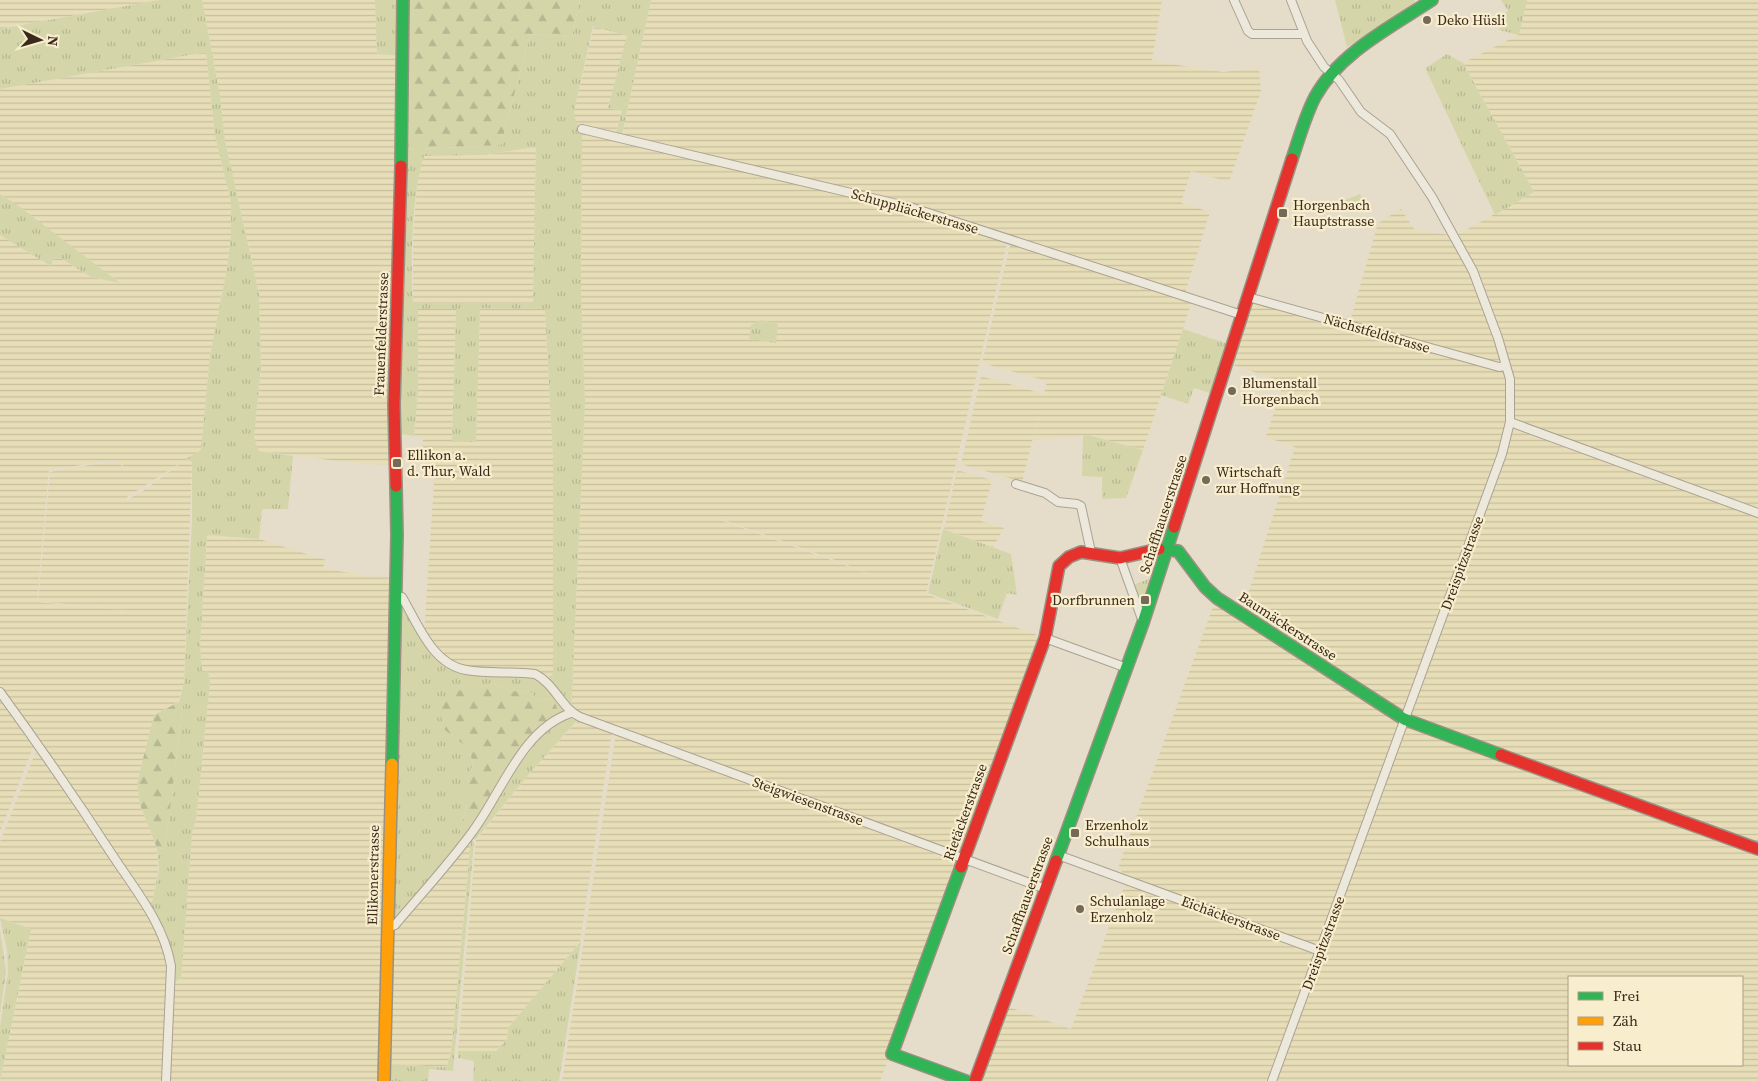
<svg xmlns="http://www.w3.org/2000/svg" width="1758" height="1081" viewBox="0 0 1758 1081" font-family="'Source Serif 4',serif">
  <defs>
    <pattern id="farmland-rules" width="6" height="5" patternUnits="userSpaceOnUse" patternTransform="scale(1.25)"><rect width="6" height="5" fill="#e7deb8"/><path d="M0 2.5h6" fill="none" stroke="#c7bf9e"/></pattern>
    <pattern id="grass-tufts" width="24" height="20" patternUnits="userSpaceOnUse" patternTransform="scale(1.25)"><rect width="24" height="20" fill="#d4d6aa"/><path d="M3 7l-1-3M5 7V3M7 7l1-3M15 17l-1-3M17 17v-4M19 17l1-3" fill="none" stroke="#b7b892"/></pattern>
    <pattern id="forest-firs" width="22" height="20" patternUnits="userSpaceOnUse" patternTransform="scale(1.25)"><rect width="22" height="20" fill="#d4d6aa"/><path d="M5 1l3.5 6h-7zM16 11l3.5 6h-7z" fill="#b7b892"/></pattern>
  </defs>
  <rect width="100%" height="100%" fill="#e5ddc9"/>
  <path fill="url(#farmland-rules)" fill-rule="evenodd" d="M 0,0 L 159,0 L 0,29 Z
    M 202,0 L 375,0 L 377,54 L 404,56 L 395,465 L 361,464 L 259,451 L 256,446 L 254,438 L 261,366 L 259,294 L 225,141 L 220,96 Z
    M 651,0 L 1162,0 L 1152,61 L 1223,72 L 1259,68 L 1261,91 L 1229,182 L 1191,171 L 1181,203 L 1210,212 L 1184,296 L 1008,239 L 926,594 L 1045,638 L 965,859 L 571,713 L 585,402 L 581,294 L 582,129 L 576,122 L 574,111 L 594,26 L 628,36 L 608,108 L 622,111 L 615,137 L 621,139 ZM 715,517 L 827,557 L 875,576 L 715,518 Z
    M 1527,0 L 1758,0 L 1758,1081 L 975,1081 L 1003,1005 L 1071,1029 L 1126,882 L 1119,865 L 1215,601 L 1243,610 L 1295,447 L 1266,437 L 1284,382 L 1233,365 L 1248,297 L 1349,325 L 1378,223 L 1401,209 L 1414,229 L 1455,236 L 1534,192 L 1463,63 L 1518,35 ZM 1569,977 L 1742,977 L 1742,1065 L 1569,1065 Z
    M 206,52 L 215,135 L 231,202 L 231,235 L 227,269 L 210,355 L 201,450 L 127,497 L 126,500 L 140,493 L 187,459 L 192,462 L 184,683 L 178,702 L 154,715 L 137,783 L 140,805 L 157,848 L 158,870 L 151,910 L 0,692 L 0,235 L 51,266 L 54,258 L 62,259 L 91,277 L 118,282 L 0,194 L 0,89 ZM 101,462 L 120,462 L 128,472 L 119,463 L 101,463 L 50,472 L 38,601 L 134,611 L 37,602 L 49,470 Z
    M 536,147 L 533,303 L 413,303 L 413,239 L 418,171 L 424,156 L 482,155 Z
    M 1011,241 L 1192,301 L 1143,450 L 1089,435 L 1033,440 L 1047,381 L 982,363 Z
    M 456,308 L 452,441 L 476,442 L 480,308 L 545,309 L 553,457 L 553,675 L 545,679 L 449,665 L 424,635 L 435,467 L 422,465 L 423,437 L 414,436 L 418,391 L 418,309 Z
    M 981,376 L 1044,394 L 1022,482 L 961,464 Z
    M 957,470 L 992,480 L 981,521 L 1004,528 L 993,547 L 944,529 Z
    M 207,535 L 259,539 L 326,560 L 323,568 L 371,577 L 375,576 L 396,578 L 382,1081 L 169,1081 L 173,982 L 181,979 L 192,833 L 196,820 L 210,682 L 208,672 L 202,673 L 200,645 Z
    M 0,697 L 34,745 L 0,832 Z
    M 579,719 L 612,731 L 580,942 L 508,1028 L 507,1039 L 495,1051 L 458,1051 L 476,840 L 528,775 Z
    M 616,733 L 961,861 L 880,1081 L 562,1081 Z
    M 35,753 L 44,756 L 149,913 L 166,948 L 170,967 L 164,1081 L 0,1081 L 31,929 L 0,918 L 0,842 Z
    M 471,839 L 451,1053 L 446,1067 L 389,1064 L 391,933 Z"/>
  <path fill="url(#grass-tufts)" fill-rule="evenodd" d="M 159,0 L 202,0 L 220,96 L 225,141 L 259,294 L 261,366 L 254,438 L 259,451 L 293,456 L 288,509 L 262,509 L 259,539 L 207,535 L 200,645 L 202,673 L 208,671 L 210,682 L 196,820 L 192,833 L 181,979 L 170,983 L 171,966 L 150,913 L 159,869 L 157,848 L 165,849 L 183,706 L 179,702 L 184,683 L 192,520 L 192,462 L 186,459 L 201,450 L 210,355 L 227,269 L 231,235 L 231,202 L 215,135 L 206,52 L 0,89 L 0,29 Z
    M 375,0 L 403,0 L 404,56 L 377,54 Z
    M 580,0 L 651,0 L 621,139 L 615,137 L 622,111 L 608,108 L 627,36 L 593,26 L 574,111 L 576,122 L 582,129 L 581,294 L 585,402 L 571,713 L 580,717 L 528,775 L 475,840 L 472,832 L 554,700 L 536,699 L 531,692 L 511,691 L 492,683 L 445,730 L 469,749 L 473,764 L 467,781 L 467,804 L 460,831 L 463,844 L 387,928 L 395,595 L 424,635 L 449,665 L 528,673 L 545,679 L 553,674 L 553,457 L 545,309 L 480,308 L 476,442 L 452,442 L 456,309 L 418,309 L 418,391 L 414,436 L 394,433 L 401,150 L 501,145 L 530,34 L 572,37 ZM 536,147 L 533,303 L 413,303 C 410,267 412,189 424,156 L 482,155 Z
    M 1335,0 L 1415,0 L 1414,5 L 1347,47 Z
    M 1501,0 L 1527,0 L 1519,35 L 1499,30 L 1503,15 L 1508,11 Z
    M 1447,54 L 1463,63 L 1534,192 L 1495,215 L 1425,68 Z
    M 0,194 L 16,204 L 120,283 L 91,277 L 62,259 L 54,258 L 51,266 L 0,235 Z
    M 1360,194 L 1365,206 L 1351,213 L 1345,200 Z
    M 761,320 L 778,324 L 776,343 L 749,339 L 751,325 Z
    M 1183,329 L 1228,344 L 1213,394 L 1194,388 L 1188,404 L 1161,395 Z
    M 1088,435 L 1143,450 L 1126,498 L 1102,499 L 1102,477 L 1082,476 L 1083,436 Z
    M 943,529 L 1011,554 L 1017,595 L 1007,593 L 998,619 L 928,593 Z
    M 1151,578 L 1143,603 L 1140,603 L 1133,585 Z
    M 471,839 L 474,842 L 453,1071 L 429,1069 L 428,1081 L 388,1081 L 389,1064 L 446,1067 L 451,1054 Z
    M 0,918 L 31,929 L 0,1081 L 0,1027 L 8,972 L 7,950 Z
    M 581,941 L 559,1081 L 473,1081 L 474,1061 L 458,1058 L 458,1051 L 496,1051 L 507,1039 L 508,1028 Z"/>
  <path fill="url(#forest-firs)" d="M 403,0 L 580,0 L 572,37 L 530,34 L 501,145 L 401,150 Z
    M 492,683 L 511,691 L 531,692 L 536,699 L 554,700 L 560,717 L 518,757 L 463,844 L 460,831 L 467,804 L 467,781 L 473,764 L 469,749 L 445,730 L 440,713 L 443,702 L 457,691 Z
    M 179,702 L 183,705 L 165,849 L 157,848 L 140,805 L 137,783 L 154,715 Z
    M 0,929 L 6,971 L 0,1014 Z"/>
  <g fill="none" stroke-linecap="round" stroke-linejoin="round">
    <g stroke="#aaa293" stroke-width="10">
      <path id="street" d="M 1234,0 L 1248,31 L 1252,34 L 1304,34
        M 582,129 L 910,207 L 1242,315
        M 1248,297 L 1499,367 L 1506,366
        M 1510,422 L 1758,513
        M 1016,484 L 1045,493 L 1058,502 L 1077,504 L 1081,506 L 1091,552
        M 1120,558 L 1143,622
        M 395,595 L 402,597 C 418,624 432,664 466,670 C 489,674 512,671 535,674 C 555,684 561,708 580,717 L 1046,889
        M 1045,638 L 1127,668
        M 0,692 C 40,747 78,802 115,859 C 137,892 164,925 171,966 L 166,1081
        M 1058,855 L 1320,951
        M 387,928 L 395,925 C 421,894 449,864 473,831 C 502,792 522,729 571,713
        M 1272,1081 L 1502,454 L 1510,422 L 1510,379 L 1498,338 L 1473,271 L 1432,197 L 1390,134 L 1361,112 L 1339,80 L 1324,67 L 1307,41 L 1291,0"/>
    </g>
    <g stroke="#9a9183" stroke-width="14">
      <path id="fast" d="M 1292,159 C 1299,139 1305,116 1315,97 C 1339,53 1391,27 1432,0
        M 401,166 L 403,0
        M 1159,549 L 1178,551 L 1205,587 L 1217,598 L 1404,719 L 1501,755
        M 392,764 L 397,535 L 396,486
        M 1056,861 L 1143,623 L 1174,527
        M 961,867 L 892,1054 L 966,1081"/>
    </g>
    <g stroke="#9a9183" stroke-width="14">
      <path id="slow" d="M 384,1081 L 392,764"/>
    </g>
    <g stroke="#9a9183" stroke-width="14">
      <path id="jam" d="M 396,486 L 394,405 L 401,166
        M 1174,527 L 1292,159
        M 1501,755 L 1758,849
        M 961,867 L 1045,638 L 1059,566 L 1069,557 L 1081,552 L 1120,558 L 1159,549
        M 975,1081 L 1056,861"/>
    </g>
    <use href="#street" stroke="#ede8dc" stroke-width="8"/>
    <use href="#fast" stroke="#30b455" stroke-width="11"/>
    <use href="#slow" stroke="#ff9f0a" stroke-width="11"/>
    <use href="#jam" stroke="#e5322d" stroke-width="11"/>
  </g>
  <g fill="#756958" stroke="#f8edcd" stroke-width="2">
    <circle cx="1427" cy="20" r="5"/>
    <rect x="1278" y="208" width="10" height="10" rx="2.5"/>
    <circle cx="1232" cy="391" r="5"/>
    <rect x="392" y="458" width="10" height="10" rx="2.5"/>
    <circle cx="1206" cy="480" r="5"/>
    <rect x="1140" y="595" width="10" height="10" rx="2.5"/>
    <rect x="1070" y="828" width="10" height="10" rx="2.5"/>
    <circle cx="1080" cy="909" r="5"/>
  </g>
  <g text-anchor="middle" stroke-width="4.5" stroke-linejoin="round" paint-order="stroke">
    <g font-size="14" fill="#392a1b" stroke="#f8edcd" text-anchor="start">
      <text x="1437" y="25">Deko Hüsli</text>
      <text x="1293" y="210">Horgenbach<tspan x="1293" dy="16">Hauptstrasse</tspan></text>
      <text x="1242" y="388">Blumenstall<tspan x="1242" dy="16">Horgenbach</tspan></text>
      <text x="407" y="460">Ellikon a.<tspan x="407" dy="16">d. Thur, Wald</tspan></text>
      <text x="1216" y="477">Wirtschaft<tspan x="1216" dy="16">zur Hoffnung</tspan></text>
      <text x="1135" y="605" text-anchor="end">Dorfbrunnen</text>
      <text x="1085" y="830">Erzenholz<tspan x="1085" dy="16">Schulhaus</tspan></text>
      <text x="1090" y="906">Schulanlage<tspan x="1090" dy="16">Erzenholz</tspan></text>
    </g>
    <g font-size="14" fill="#392a1b" stroke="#f8edcd">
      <text transform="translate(915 211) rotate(16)" y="5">Schuppliäckerstrasse</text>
      <text transform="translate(1377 333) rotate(16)" y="5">Nächstfeldstrasse</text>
      <text transform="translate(381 334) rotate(-88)" y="5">Frauenfelderstrasse</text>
      <text transform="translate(1163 514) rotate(-72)" y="5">Schaffhauserstrasse</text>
      <text transform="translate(1462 563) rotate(-70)" y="5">Dreispitzstrasse</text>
      <text transform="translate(1288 626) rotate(33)" y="5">Baumäckerstrasse</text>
      <text transform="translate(808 801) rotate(20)" y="5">Steigwiesenstrasse</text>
      <text transform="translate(965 812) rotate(-70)" y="5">Rietäckerstrasse</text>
      <text transform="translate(373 875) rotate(-89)" y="5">Ellikonerstrasse</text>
      <text transform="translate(1027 895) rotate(-70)" y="5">Schaffhauserstrasse</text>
      <text transform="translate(1231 918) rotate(20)" y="5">Eichäckerstrasse</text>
      <text transform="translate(1323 943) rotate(-70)" y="5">Dreispitzstrasse</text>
    </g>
  </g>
  <rect x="1568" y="976" width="175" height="90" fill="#f8edcd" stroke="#ac9f86"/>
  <rect x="1578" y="992" width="25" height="8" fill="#30b455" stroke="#ac9f86"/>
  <text x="1613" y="1001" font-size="15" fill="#392a1b">Frei</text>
  <rect x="1578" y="1017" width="25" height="8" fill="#ff9f0a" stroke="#ac9f86"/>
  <text x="1613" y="1026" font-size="15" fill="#392a1b">Zäh</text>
  <rect x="1578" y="1042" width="25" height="8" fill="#e5322d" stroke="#ac9f86"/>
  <text x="1613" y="1051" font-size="15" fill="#392a1b">Stau</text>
  <g transform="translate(40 40) rotate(95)" stroke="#f8edcd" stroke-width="4" paint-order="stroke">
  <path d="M0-4L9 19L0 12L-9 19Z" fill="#392a1b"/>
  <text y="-8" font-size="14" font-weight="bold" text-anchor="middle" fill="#392a1b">N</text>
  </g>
</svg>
